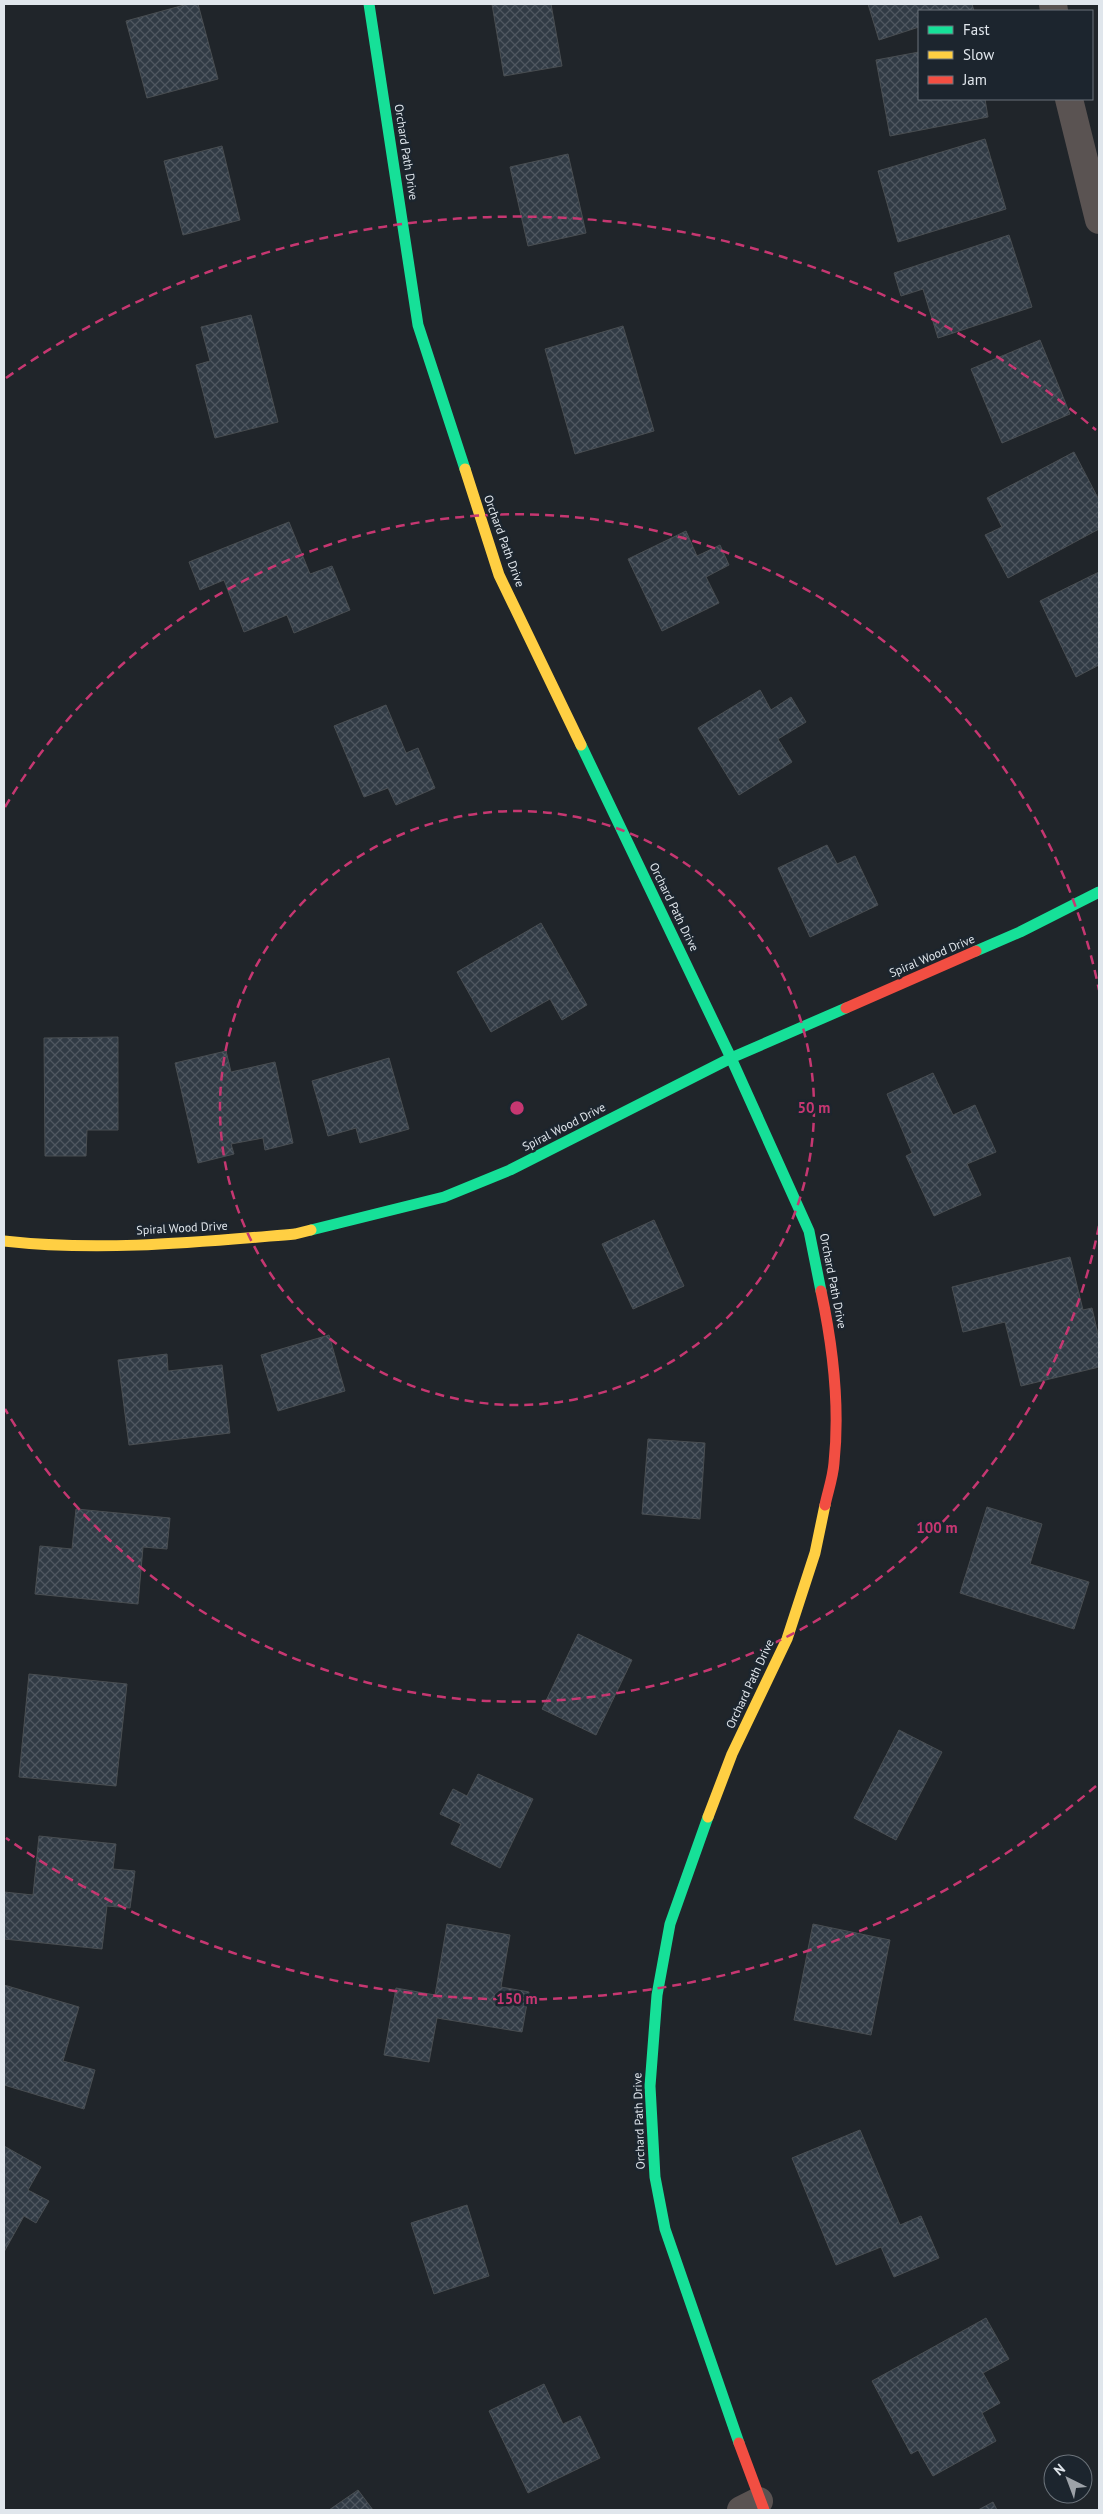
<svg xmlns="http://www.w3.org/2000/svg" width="1103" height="2514" viewBox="0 0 1103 2514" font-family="'PT Sans',sans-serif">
  <defs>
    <pattern id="building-cross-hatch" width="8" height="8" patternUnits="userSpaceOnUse" patternTransform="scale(1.25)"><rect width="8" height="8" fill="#313b45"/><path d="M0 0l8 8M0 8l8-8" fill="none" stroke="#4f5760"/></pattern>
  </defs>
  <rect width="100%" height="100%" fill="#20252a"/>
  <path fill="url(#building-cross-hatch)" stroke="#494e52" d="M 188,4 L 198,4 L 218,79 L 147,98 L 126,21 Z
    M 492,4 L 551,4 L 562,66 L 504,76 Z
    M 868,4 L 972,4 L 974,11 L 919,11 L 919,27 L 879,40 Z
    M 919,52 L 919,99 L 985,99 L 988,117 L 890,136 L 876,60 Z
    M 985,139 L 1006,209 L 898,242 L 878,171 Z
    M 222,146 L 240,220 L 183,235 L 164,161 Z
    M 568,154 L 586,233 L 528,246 L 510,167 Z
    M 1009,235 L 1032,307 L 938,338 L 923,289 L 901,296 L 894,273 Z
    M 251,315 L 278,422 L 215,438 L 196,365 L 210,361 L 201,327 Z
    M 623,326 L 654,431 L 575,454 L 545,349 Z
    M 1040,340 L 1070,414 L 1002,443 L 971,369 Z
    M 1074,452 L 1099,500 L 1099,529 L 1008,578 L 985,535 L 1002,527 L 987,498 Z
    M 289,522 L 310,574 L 332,566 L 350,610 L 294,633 L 287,615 L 244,632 L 224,580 L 200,590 L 189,562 Z
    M 686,531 L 697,556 L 720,545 L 729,565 L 706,577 L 719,603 L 662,631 L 628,559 Z
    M 1099,572 L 1099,665 L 1076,677 L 1040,601 Z
    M 760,690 L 771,710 L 791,697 L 806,722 L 778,739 L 792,762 L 739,795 L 698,728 Z
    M 386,705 L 406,753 L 418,748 L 435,788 L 396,805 L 388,788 L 364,797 L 334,726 Z
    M 827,845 L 837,864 L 855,856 L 878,905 L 810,937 L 778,868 Z
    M 541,923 L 587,1005 L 562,1020 L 550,999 L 491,1032 L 457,972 Z
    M 118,1037 L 118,1130 L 87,1130 L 86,1156 L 45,1156 L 44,1038 Z
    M 226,1051 L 231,1072 L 275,1062 L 293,1143 L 265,1150 L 263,1138 L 231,1144 L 234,1154 L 198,1163 L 175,1063 Z
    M 389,1058 L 409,1129 L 360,1143 L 356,1128 L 328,1136 L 312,1081 Z
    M 933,1073 L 953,1115 L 975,1105 L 996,1152 L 967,1164 L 981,1195 L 934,1216 L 906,1156 L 912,1153 L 887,1094 Z
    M 654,1220 L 684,1286 L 633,1309 L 602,1244 Z
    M 1070,1257 L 1083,1310 L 1092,1308 L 1099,1339 L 1099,1367 L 1021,1386 L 1005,1322 L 963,1332 L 952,1287 Z
    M 329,1335 L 345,1391 L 278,1411 L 261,1355 Z
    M 167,1354 L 168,1371 L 222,1365 L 230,1433 L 129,1445 L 118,1360 Z
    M 648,1439 L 705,1443 L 700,1519 L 642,1514 Z
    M 987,1507 L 1042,1524 L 1030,1564 L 1089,1582 L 1074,1629 L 960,1593 Z
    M 76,1509 L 170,1518 L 167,1549 L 143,1547 L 138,1604 L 35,1594 L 40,1546 L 72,1549 Z
    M 578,1634 L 632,1660 L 596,1735 L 542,1709 Z
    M 29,1674 L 127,1684 L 116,1786 L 19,1777 Z
    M 899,1730 L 942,1752 L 896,1840 L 854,1818 Z
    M 478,1774 L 533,1799 L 500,1868 L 451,1844 L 461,1824 L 440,1814 L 453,1789 L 467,1796 Z
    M 39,1836 L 116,1844 L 113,1869 L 135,1871 L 130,1908 L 107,1906 L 102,1949 L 4,1939 L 4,1892 L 33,1895 Z
    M 447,1924 L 510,1935 L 501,1987 L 529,1992 L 522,2032 L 437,2018 L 429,2062 L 384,2055 L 396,1988 L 435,1995 Z
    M 813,1924 L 890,1940 L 871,2035 L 794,2020 Z
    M 4,1985 L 79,2007 L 63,2061 L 95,2070 L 84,2109 L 4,2085 Z
    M 860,2130 L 900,2225 L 921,2216 L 939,2258 L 894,2277 L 881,2247 L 836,2265 L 792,2158 Z
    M 4,2146 L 41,2167 L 28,2190 L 49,2201 L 36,2223 L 24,2216 L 4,2252 Z
    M 467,2205 L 489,2276 L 434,2294 L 411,2223 Z
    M 986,2318 L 1009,2359 L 983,2373 L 1000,2403 L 982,2413 L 996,2441 L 933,2476 L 918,2450 L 911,2454 L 872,2381 Z
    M 544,2384 L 563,2424 L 580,2416 L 600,2458 L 528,2493 L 489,2411 Z
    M 358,2490 L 373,2510 L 329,2510 Z
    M 993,2502 L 997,2510 L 978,2510 Z"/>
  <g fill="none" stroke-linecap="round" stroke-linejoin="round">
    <path stroke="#5a5352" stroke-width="28" d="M 1053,4 L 1054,11
      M 1069,99 L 1099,220
      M 741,2510 L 759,2501"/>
    <path stroke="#16e098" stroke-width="11" d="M 369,4 L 418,325 L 465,469
      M 581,745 L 731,1058 L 809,1231 L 821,1291
      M 976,951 L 1020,932 L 1099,892
      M 311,1230 L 444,1197 L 510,1170 L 731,1058 L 846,1008
      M 708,1817 L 670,1924 L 657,1995 L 650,2086 L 655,2177 L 665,2229 L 739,2443"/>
    <path stroke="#ffcf43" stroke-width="11" d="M 465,469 L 499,575 L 581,745
      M 4,1241 C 101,1252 198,1242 295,1234 L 311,1230
      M 708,1817 L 732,1754 L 787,1639 L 815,1553 L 825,1505"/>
    <path stroke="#f24e42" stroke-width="11" d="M 846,1008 L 976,951
      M 821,1291 C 833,1347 840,1406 834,1463 C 833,1477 828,1491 825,1505
      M 739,2443 L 764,2510"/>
  </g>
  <g fill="none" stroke="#c63771" stroke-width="2.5" stroke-dasharray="9 6">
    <circle cx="517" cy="1108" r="297"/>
    <path d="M1099 1226A594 594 0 0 1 5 1409M5 807A594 594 0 0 1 1099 990"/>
    <path d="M1096 1786A891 891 0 0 1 6 1838M6 378A891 891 0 0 1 1096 430"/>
  </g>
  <g text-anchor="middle" stroke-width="5" stroke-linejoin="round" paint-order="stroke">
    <g font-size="12" fill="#e0e6ec" stroke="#1c252e">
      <text transform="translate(406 152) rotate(81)" y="4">Orchard Path Drive</text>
      <text transform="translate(504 541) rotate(70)" y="4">Orchard Path Drive</text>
      <text transform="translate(674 907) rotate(64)" y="4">Orchard Path Drive</text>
      <text transform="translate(932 956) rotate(-23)" y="4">Spiral Wood Drive</text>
      <text transform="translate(564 1127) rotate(-27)" y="4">Spiral Wood Drive</text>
      <text transform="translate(182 1228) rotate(-3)" y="4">Spiral Wood Drive</text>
      <text transform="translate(833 1281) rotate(79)" y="4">Orchard Path Drive</text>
      <text transform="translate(750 1684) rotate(-65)" y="4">Orchard Path Drive</text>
      <text transform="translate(639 2121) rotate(-92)" y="4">Orchard Path Drive</text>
    </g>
  </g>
  <circle cx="517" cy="1108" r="8" fill="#c63771" stroke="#1c252e" stroke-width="2.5"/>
  <g font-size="15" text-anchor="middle" font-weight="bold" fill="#c63771" stroke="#1c252e" stroke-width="5" stroke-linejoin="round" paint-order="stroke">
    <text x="814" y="1113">50 m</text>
    <text x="937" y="1533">100 m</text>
    <text x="517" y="2004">150 m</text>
  </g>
  <rect width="1103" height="2514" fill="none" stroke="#e0e6ec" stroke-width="10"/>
  <rect x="918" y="10" width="175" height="90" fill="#1c252e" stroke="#6a727a"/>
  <rect x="928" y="26" width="25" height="8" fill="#16e098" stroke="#6a727a"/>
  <text x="963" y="35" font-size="15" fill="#e0e6ec">Fast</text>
  <rect x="928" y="51" width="25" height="8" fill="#ffcf43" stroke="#6a727a"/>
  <text x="963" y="60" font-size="15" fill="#e0e6ec">Slow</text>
  <rect x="928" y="76" width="25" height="8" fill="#f24e42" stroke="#6a727a"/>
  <text x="963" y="85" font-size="15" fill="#e0e6ec">Jam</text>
  <g transform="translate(1068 2479) rotate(318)"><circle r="24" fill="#1c252e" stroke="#6a727a"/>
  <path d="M0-4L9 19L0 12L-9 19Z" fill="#9da2a8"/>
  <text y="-8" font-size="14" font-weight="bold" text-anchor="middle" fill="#e0e6ec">N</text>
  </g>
</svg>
